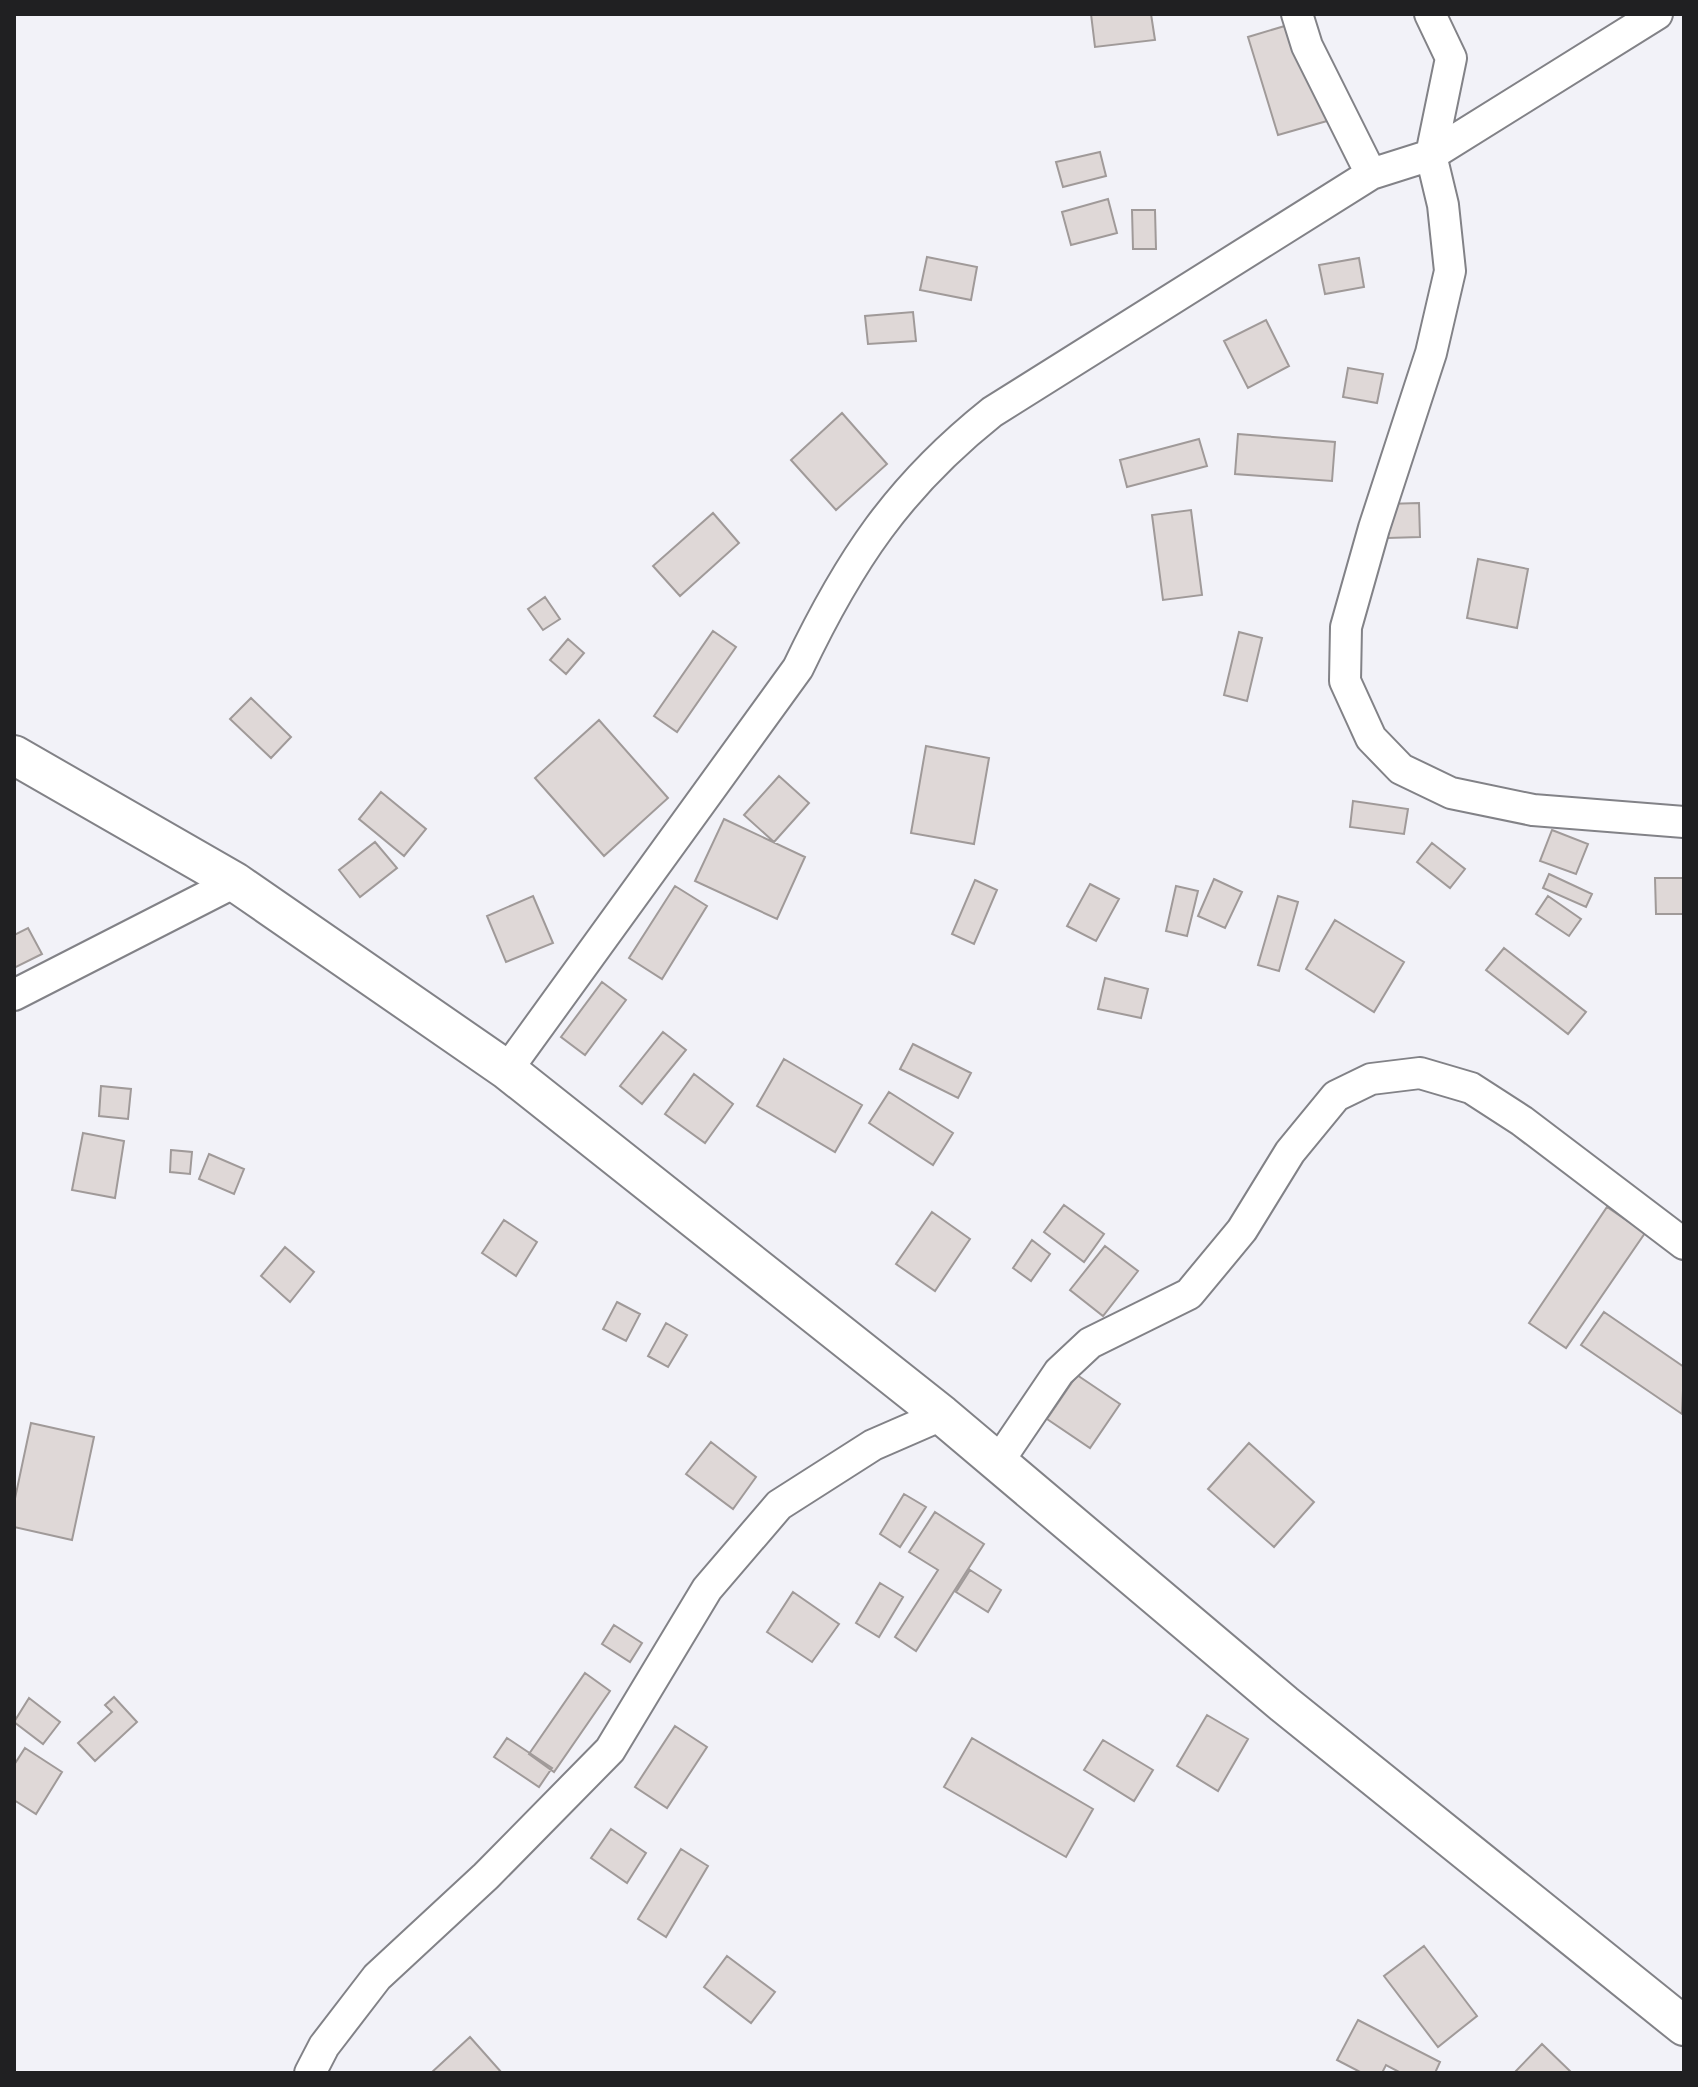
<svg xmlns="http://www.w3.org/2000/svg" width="1698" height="2087" viewBox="0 0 1698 2087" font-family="Signika,sans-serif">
  <rect width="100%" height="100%" fill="#f2f2f8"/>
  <path fill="#dfd8d7" stroke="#a09a99" stroke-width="2" d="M 1091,14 L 1151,14 L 1155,40 L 1095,47 Z
    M 1298,22 L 1327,121 L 1278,135 L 1248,37 Z
    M 1100,152 L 1106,176 L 1063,187 L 1056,162 Z
    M 1108,199 L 1117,233 L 1071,245 L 1062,212 Z
    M 1132,210 L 1155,210 L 1156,249 L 1133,249 Z
    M 927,257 L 977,267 L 971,300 L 920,290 Z
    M 1359,258 L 1364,287 L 1325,294 L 1319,265 Z
    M 913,312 L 916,341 L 868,344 L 865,316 Z
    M 1266,320 L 1289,366 L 1248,388 L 1224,341 Z
    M 1348,368 L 1383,374 L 1377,403 L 1343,397 Z
    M 842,413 L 887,464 L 836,510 L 791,460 Z
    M 1238,434 L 1335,442 L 1332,481 L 1235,474 Z
    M 1199,439 L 1207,466 L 1127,487 L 1120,460 Z
    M 1419,503 L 1420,537 L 1388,538 L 1386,504 Z
    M 1191,510 L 1202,595 L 1163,600 L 1152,515 Z
    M 713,513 L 739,543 L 680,596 L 653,566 Z
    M 1478,559 L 1528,569 L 1517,628 L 1467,618 Z
    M 545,597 L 560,619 L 543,630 L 528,609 Z
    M 713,631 L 736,647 L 677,732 L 654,716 Z
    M 1239,632 L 1262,638 L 1247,701 L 1224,695 Z
    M 568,639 L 584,653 L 566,674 L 550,660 Z
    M 251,698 L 291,737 L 271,758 L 230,719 Z
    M 599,720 L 668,798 L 604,856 L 535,778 Z
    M 926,746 L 989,758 L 974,844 L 911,833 Z
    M 779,776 L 809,803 L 774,842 L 744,815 Z
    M 381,792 L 426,829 L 404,856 L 359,819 Z
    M 1353,801 L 1408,809 L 1404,834 L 1350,827 Z
    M 724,819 L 805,857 L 777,919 L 695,881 Z
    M 1552,830 L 1588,844 L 1576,874 L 1540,861 Z
    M 375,842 L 397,868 L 360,897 L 339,870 Z
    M 1432,843 L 1465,869 L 1450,888 L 1417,862 Z
    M 1549,874 L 1592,894 L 1586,907 L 1543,888 Z
    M 1655,878 L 1684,878 L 1684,914 L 1656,914 Z
    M 1214,879 L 1242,892 L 1225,928 L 1198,916 Z
    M 975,880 L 997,890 L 974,944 L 952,934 Z
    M 1090,884 L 1119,899 L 1096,941 L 1067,926 Z
    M 675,886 L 707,906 L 662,979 L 629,958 Z
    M 1176,886 L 1198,891 L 1187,936 L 1166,931 Z
    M 533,896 L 553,943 L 506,962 L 487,916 Z
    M 1278,896 L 1298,902 L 1279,971 L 1258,965 Z
    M 1548,896 L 1581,919 L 1569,936 L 1536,914 Z
    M 1335,920 L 1404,962 L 1374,1012 L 1306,969 Z
    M 28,928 L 42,954 L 14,968 L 14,935 Z
    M 1504,948 L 1586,1012 L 1568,1034 L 1486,970 Z
    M 1105,978 L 1148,989 L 1141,1018 L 1098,1009 Z
    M 602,982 L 626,1000 L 585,1055 L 561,1037 Z
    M 663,1032 L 686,1050 L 642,1104 L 620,1086 Z
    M 913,1044 L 971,1073 L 958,1098 L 900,1069 Z
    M 784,1059 L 862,1105 L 835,1152 L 757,1106 Z
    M 694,1074 L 733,1104 L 705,1143 L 665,1114 Z
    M 101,1086 L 131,1089 L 128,1119 L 99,1116 Z
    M 889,1092 L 953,1133 L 933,1165 L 869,1123 Z
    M 83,1133 L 124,1141 L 115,1198 L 72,1190 Z
    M 171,1150 L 192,1152 L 190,1174 L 170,1172 Z
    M 209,1154 L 244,1169 L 234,1194 L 199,1179 Z
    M 1064,1205 L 1104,1234 L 1084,1262 L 1044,1232 Z
    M 1607,1207 L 1645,1233 L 1566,1348 L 1529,1323 Z
    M 932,1212 L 970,1239 L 935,1291 L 896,1264 Z
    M 504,1220 L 537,1242 L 516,1276 L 482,1253 Z
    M 1032,1240 L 1050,1254 L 1031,1281 L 1013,1268 Z
    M 1105,1246 L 1138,1271 L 1103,1316 L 1070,1290 Z
    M 285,1247 L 314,1272 L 290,1302 L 261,1276 Z
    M 617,1302 L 640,1314 L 626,1341 L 603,1329 Z
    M 1604,1312 L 1684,1367 L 1682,1414 L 1581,1345 Z
    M 666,1323 L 687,1335 L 668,1367 L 648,1356 Z
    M 1077,1375 L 1120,1404 L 1090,1448 L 1047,1419 Z
    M 31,1423 L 94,1437 L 72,1540 L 14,1527 L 14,1503 Z
    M 711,1442 L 756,1477 L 733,1509 L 686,1474 Z
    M 1249,1443 L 1314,1502 L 1274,1547 L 1208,1489 Z
    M 904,1494 L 926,1507 L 900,1547 L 880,1534 Z
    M 935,1512 L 984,1544 L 916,1651 L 895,1637 L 938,1570 L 909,1552 Z
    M 970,1570 L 1001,1590 L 988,1612 L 956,1592 Z
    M 880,1583 L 903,1597 L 879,1637 L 856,1623 Z
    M 793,1592 L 839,1624 L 812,1662 L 767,1632 Z
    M 614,1625 L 642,1643 L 630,1662 L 602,1644 Z
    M 585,1673 L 610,1691 L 554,1772 L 529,1754 Z
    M 114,1697 L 137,1722 L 95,1761 L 78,1743 L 112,1712 L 105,1705 Z
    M 29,1698 L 60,1722 L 43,1744 L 14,1722 Z
    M 1207,1715 L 1248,1739 L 1218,1791 L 1177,1766 Z
    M 675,1726 L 707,1747 L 667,1808 L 635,1787 Z
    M 507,1738 L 552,1768 L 539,1787 L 494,1757 Z
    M 972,1738 L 1093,1809 L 1066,1857 L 944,1787 Z
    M 1103,1740 L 1153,1770 L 1134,1801 L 1084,1770 Z
    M 25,1748 L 62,1772 L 36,1814 L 14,1800 L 14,1765 Z
    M 611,1829 L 646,1853 L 627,1883 L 591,1858 Z
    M 681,1849 L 708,1866 L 666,1937 L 638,1919 Z
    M 1424,1946 L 1477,2016 L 1438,2047 L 1384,1976 Z
    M 727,1956 L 775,1992 L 751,2023 L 704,1987 Z
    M 1358,2020 L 1440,2062 L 1435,2073 L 1401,2073 L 1386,2065 L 1382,2073 L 1362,2073 L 1337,2060 Z
    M 470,2037 L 502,2073 L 431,2073 Z
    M 1542,2044 L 1572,2073 L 1514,2073 Z"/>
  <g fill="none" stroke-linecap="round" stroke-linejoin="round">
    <g stroke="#828287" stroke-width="34">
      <path id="minor" d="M 1297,14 L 1307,46 L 1371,174
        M 1430,14 L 1451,58 L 1431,155 L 1443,205 L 1450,271 L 1431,353 L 1374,528 L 1346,627 L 1345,681 L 1371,738 L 1401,769 L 1451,793 L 1533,810 L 1684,822
        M 14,995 L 235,882
        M 507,1070 L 798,668 C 849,561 898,487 992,412 L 1371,174 L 1431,155 L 1657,14
        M 998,1462 L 1059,1372 L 1090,1343 L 1189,1294 L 1242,1230 L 1290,1152 L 1336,1096 L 1371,1079 L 1420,1073 L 1471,1088 L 1522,1121 L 1684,1244
        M 310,2073 L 324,2046 L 377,1977 L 486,1876 L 610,1750 L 707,1589 L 779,1505 L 873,1445 L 942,1415"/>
    </g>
    <g stroke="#828287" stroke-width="42">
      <path id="tertiary" d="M 14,755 L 235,882 L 507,1070 L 942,1415 L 1284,1704 L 1684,2026"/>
    </g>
    <use href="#minor" stroke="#fff" stroke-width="30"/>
    <use href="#tertiary" stroke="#fff" stroke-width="38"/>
  </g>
  <rect width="1698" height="2087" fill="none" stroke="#202022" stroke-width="32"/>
</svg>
